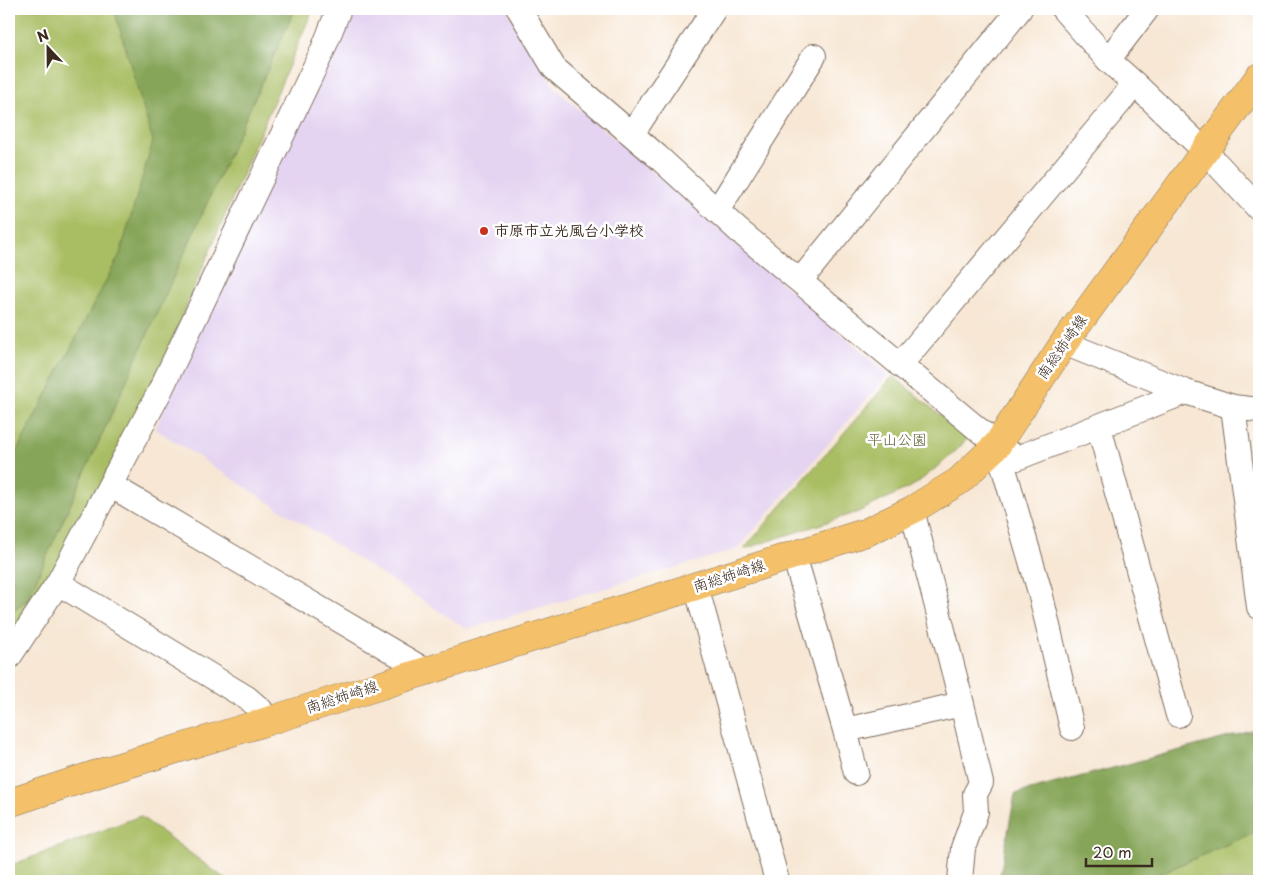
<svg xmlns="http://www.w3.org/2000/svg" width="1268" height="890" viewBox="0 0 1268 890" font-family="'Playpen Sans','Klee One',sans-serif">
  <rect width="100%" height="100%" fill="#fff"/>
  <filter id="ink" filterUnits="userSpaceOnUse"><feTurbulence type="fractalNoise" baseFrequency=".02" numOctaves="2"/><feDisplacementMap in="SourceGraphic" scale="10" xChannelSelector="R" yChannelSelector="G"/><feConvolveMatrix kernelMatrix="1 2 1 2 8 2 1 2 1" color-interpolation-filters="sRGB"/></filter>
  <filter id="wash" filterUnits="userSpaceOnUse"><feTurbulence type="fractalNoise" baseFrequency=".0096" numOctaves="4" result="noise"/><feDisplacementMap in="SourceGraphic" scale="20" xChannelSelector="R" yChannelSelector="G"/><feGaussianBlur stdDeviation="1.12" result="paint"/><feColorMatrix in="noise" values="0 0 0 0 0 0 0 0 0 0 0 0 0 0 0 0 0 1.4 0 .05"/><feComposite in="paint" operator="in"/></filter>
  <g filter="url(#wash)">
    <rect width="100%" height="100%" fill="#f7e7d4"/>
    <path fill="#e4d3f1" d="M 347,9 L 506,9 L 555,88 L 888,374 L 738,549 L 467,629 L 155,429 Z"/>
    <path fill="#a9be63" stroke="#727440" d="M 9,9 L 313,9 L 110,485 L 9,640 Z
      M 893,376 L 968,438 L 954,453 L 916,484 L 858,512 L 744,549 Z
      M 1259,758 L 1259,881 L 1071,881 Z
      M 140,816 L 228,881 L 9,881 L 9,866 Z"/>
    <path fill="#86a559" stroke="#60683c" d="M 114,9 L 295,9 L 27,600 L 9,613 L 9,466 L 120,254 L 153,141 Z
      M 1259,729 L 1259,831 L 1251,834 L 1143,881 L 999,881 L 1015,794 Z"/>
  </g>
  <g filter="url(#ink)">
    <g fill="none" stroke-linecap="round" stroke-linejoin="round">
      <g stroke="#7d6c5e" stroke-width="26">
        <path id="minor" d="M 519,9 L 554,68 L 657,156 L 738,230 L 997,445 L 1017,458 L 1186,392
          M 1063,9 L 1108,60 L 1135,84 L 1205,151 L 1259,209
          M 1108,60 L 1147,9
          M 632,134 L 713,11
          M 717,211 L 814,56
          M 800,281 L 1020,9
          M 1064,343 L 1186,392 L 1233,407 L 1259,410
          M 900,365 L 1135,84
          M 1233,407 L 1259,607
          M 1099,427 L 1178,715
          M 997,445 L 1040,592 L 1072,728
          M 110,485 L 426,671
          M 912,510 L 962,704 L 981,783 L 975,794 L 976,812 L 963,848 L 960,881
          M 794,555 L 845,730 L 856,773
          M 58,583 L 247,698 L 261,710 L 265,722
          M 696,586 L 777,881
          M 9,657 L 58,583 L 159,393 L 322,52 L 339,9
          M 845,730 L 962,704"/>
      </g>
      <g stroke="#7d6c5e" stroke-width="29">
        <path id="major" d="M 9,803 L 112,769 L 265,722 L 867,532 L 912,510 L 959,481 L 997,445 L 1064,343 L 1259,77"/>
      </g>
      <use href="#minor" stroke="#fff" stroke-width="24"/>
      <use href="#major" stroke="#f4c16a" stroke-width="28"/>
    </g>
  </g>
  <circle fill="#c8321e" stroke="#fff" stroke-width="2" cx="484" cy="231" r="5"/>
  <g text-anchor="middle" stroke-width="5" stroke-linejoin="round" paint-order="stroke">
    <g font-size="15" font-weight="bold" fill="#3b2a1e" stroke="#fff" text-anchor="start">
      <text x="494" y="236">市原市立光風台小学校</text>
    </g>
    <g font-size="15" fill="#3b2a1e" stroke="#fff">
      <text transform="translate(1062 347) rotate(-55)" y="5">南総姉崎線</text>
      <text transform="translate(729 576) rotate(-18)" y="5">南総姉崎線</text>
      <text transform="translate(342 697) rotate(-18)" y="5">南総姉崎線</text>
    </g>
    <g font-size="15" fill="#625e36" stroke="#fff">
      <text x="897" y="445">平山公園</text>
    </g>
  </g>
  <rect width="1268" height="890" fill="none" stroke="#fff" stroke-width="30"/>
  <g transform="translate(48 48) rotate(338)" stroke="#ffffff" stroke-width="4" paint-order="stroke">
  <path d="M0-4L9 19L0 12L-9 19Z" fill="#3b2a1e"/>
  <text y="-8" font-size="14" font-weight="bold" text-anchor="middle" fill="#3b2a1e">N</text>
  </g>
  <path d="M1086 858v8h66v-8" fill="none" stroke="#3b2a1e" stroke-width="2.5"/>
  <text x="1093" y="858" font-size="15" fill="#3b2a1e" stroke="#ffffff" stroke-width="4" paint-order="stroke">20 m</text>
</svg>
